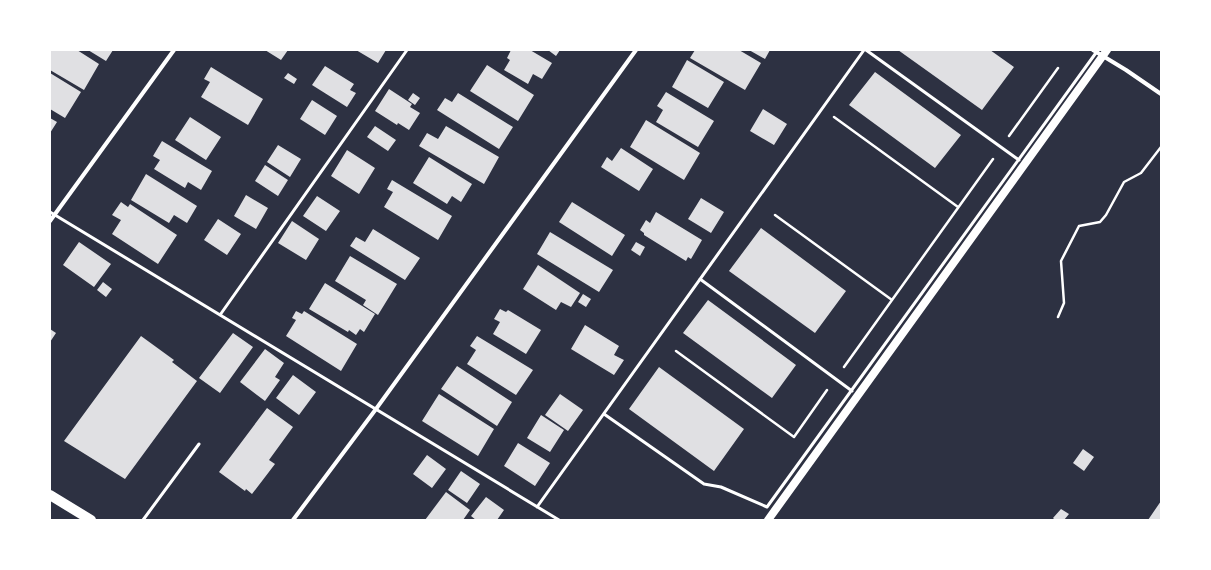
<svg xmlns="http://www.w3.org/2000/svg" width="1211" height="570" viewBox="0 0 1211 570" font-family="Lora,serif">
  <rect width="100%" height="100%" fill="#2d3142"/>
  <path fill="#e0e0e3" d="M 50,50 L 77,50 L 99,64 L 84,90 L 50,70 Z
    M 88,50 L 113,50 L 106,61 Z
    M 265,50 L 288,50 L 281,60 Z
    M 356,50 L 386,50 L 378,63 Z
    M 511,50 L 530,50 L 552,63 L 542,79 L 533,74 L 528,84 L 504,70 L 510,60 L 507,58 Z
    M 548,50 L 560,50 L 556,56 Z
    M 695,50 L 739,50 L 761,63 L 745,90 L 690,58 Z
    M 749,50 L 770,50 L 765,59 Z
    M 898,50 L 990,50 L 1014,67 L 982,110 Z
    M 687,60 L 724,82 L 708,108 L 672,87 Z
    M 487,65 L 534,95 L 518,121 L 470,91 Z
    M 325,66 L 354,84 L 350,90 L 356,93 L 347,107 L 312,85 Z
    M 211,67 L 263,99 L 248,125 L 201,97 L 210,82 L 204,79 Z
    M 875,72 L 961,135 L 935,168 L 849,105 Z
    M 50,73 L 81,92 L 65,118 L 50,109 Z
    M 288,73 L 297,79 L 294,84 L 284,78 Z
    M 389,89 L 412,104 L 410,107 L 420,113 L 409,130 L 398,123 L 397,125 L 375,111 Z
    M 666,92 L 714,121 L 698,147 L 656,122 L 663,110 L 657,106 Z
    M 413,93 L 420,98 L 415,105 L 408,100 Z
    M 458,93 L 513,127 L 499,149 L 437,110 L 445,98 L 452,102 Z
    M 312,100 L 337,116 L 325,135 L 300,119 Z
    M 763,109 L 787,124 L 774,145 L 750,131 Z
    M 190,117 L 221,137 L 206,160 L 175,140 Z
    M 50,118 L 57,122 L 50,133 Z
    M 646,120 L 700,153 L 684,180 L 630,147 Z
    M 375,126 L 396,140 L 388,151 L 367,137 Z
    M 446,126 L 499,157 L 484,184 L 419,146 L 427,133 L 438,139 Z
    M 162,141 L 212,171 L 201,190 L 188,182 L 185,188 L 154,169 L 160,160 L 153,156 Z
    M 278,145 L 301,159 L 290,177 L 267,162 Z
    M 621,148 L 653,169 L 639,191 L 601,167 L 607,157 L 612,161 Z
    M 347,150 L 375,168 L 359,194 L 331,176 Z
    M 429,157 L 472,184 L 461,202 L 452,196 L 447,204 L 413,183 Z
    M 265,165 L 288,180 L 278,196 L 255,181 Z
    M 146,174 L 197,206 L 187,223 L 174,215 L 169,223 L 131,200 Z
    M 392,180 L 452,216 L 438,240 L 384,207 L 393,192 L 387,189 Z
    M 246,195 L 268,208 L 256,229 L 234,216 Z
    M 317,196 L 340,211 L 326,231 L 303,216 Z
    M 701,198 L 724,212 L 711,233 L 688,219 Z
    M 121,202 L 128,207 L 130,204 L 177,235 L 158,264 L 112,234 L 121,220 L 112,215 Z
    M 572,202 L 625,235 L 612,256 L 559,222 Z
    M 656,212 L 702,240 L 691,259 L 688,257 L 686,261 L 644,235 L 644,233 L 640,230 L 646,220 L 650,223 Z
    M 218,219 L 241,234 L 227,255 L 204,240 Z
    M 292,221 L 319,239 L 306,260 L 278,243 Z
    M 761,228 L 846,291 L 815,333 L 729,271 Z
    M 373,229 L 420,258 L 405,280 L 350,246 L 356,237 L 365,242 Z
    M 550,232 L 613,270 L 599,292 L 537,254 Z
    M 79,242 L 111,264 L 94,287 L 63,265 Z
    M 636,242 L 645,247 L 640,256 L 631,250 Z
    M 350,256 L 397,284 L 378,315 L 363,305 L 366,300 L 335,281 Z
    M 538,265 L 580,293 L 571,307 L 561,302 L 556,310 L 523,289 Z
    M 103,282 L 112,289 L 106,297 L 97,290 Z
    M 325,283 L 375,314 L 364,332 L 360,329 L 356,335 L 349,330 L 348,332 L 309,309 Z
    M 583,294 L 591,299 L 586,307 L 578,302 Z
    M 708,300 L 796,365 L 772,398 L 683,333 Z
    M 500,309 L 506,312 L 508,310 L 541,330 L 526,354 L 493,334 L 500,322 L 494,319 Z
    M 296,311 L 302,314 L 304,311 L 357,344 L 341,371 L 286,336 L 296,320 L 292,318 Z
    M 585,325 L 619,346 L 614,355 L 624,360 L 614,375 L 571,349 Z
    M 50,329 L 56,333 L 50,342 Z
    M 233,333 L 253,347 L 220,393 L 199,378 Z
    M 141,336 L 174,360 L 172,362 L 197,381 L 125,479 L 64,441 Z
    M 477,336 L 533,370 L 516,395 L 467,364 L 476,350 L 470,346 Z
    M 265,349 L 284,363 L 275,377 L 280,380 L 265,401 L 240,382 Z
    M 457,366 L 512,402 L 497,426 L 441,389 Z
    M 659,367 L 744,429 L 714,471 L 629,409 Z
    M 293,375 L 316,392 L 299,415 L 276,398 Z
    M 439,394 L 494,429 L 478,456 L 422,421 Z
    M 560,394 L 583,410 L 568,431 L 545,415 Z
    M 267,408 L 293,427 L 269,460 L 275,464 L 252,494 L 246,489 L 245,491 L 219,472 Z
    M 541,415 L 564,430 L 550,452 L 527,438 Z
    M 518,443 L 550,463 L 535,486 L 504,466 Z
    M 1083,449 L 1094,457 L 1084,471 L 1073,463 Z
    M 427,455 L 446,469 L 432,488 L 413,474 Z
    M 461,471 L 480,484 L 467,503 L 448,490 Z
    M 446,492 L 470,510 L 463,520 L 425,520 Z
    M 486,497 L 504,510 L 497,520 L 476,520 L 471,516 Z
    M 1161,501 L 1161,520 L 1148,520 Z
    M 1061,509 L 1069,514 L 1064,520 L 1055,520 L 1053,518 Z"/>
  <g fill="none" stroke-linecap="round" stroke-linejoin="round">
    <path stroke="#fff" stroke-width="2.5" d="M 834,117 L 958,207
      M 1009,136 L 1058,68
      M 775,215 L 892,300
      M 1058,317 L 1064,303 L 1061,261 L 1079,226 L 1100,222 L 1106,215 L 1124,182 L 1141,173 L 1161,147
      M 676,351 L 794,437 L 827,390
      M 844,367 L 993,159"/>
    <path stroke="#fff" stroke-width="3" d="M 866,50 L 1019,160
      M 50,212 L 559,520
      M 700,279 L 852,391
      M 220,315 L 407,50
      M 604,414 L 704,484 L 721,487 L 767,507 L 1098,50
      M 537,507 L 864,50
      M 143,520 L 199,444"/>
    <path stroke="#fff" stroke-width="4" d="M 1093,50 L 1126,70 L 1161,94
      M 50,221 L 174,50
      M 293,520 L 376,409 L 636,50"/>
    <path stroke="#fff" stroke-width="8" d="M 768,520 L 1107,50"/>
    <path stroke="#fff" stroke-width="10" d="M 50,495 L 91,520"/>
  </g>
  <rect width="1211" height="570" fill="none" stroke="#ffffff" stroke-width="102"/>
</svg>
